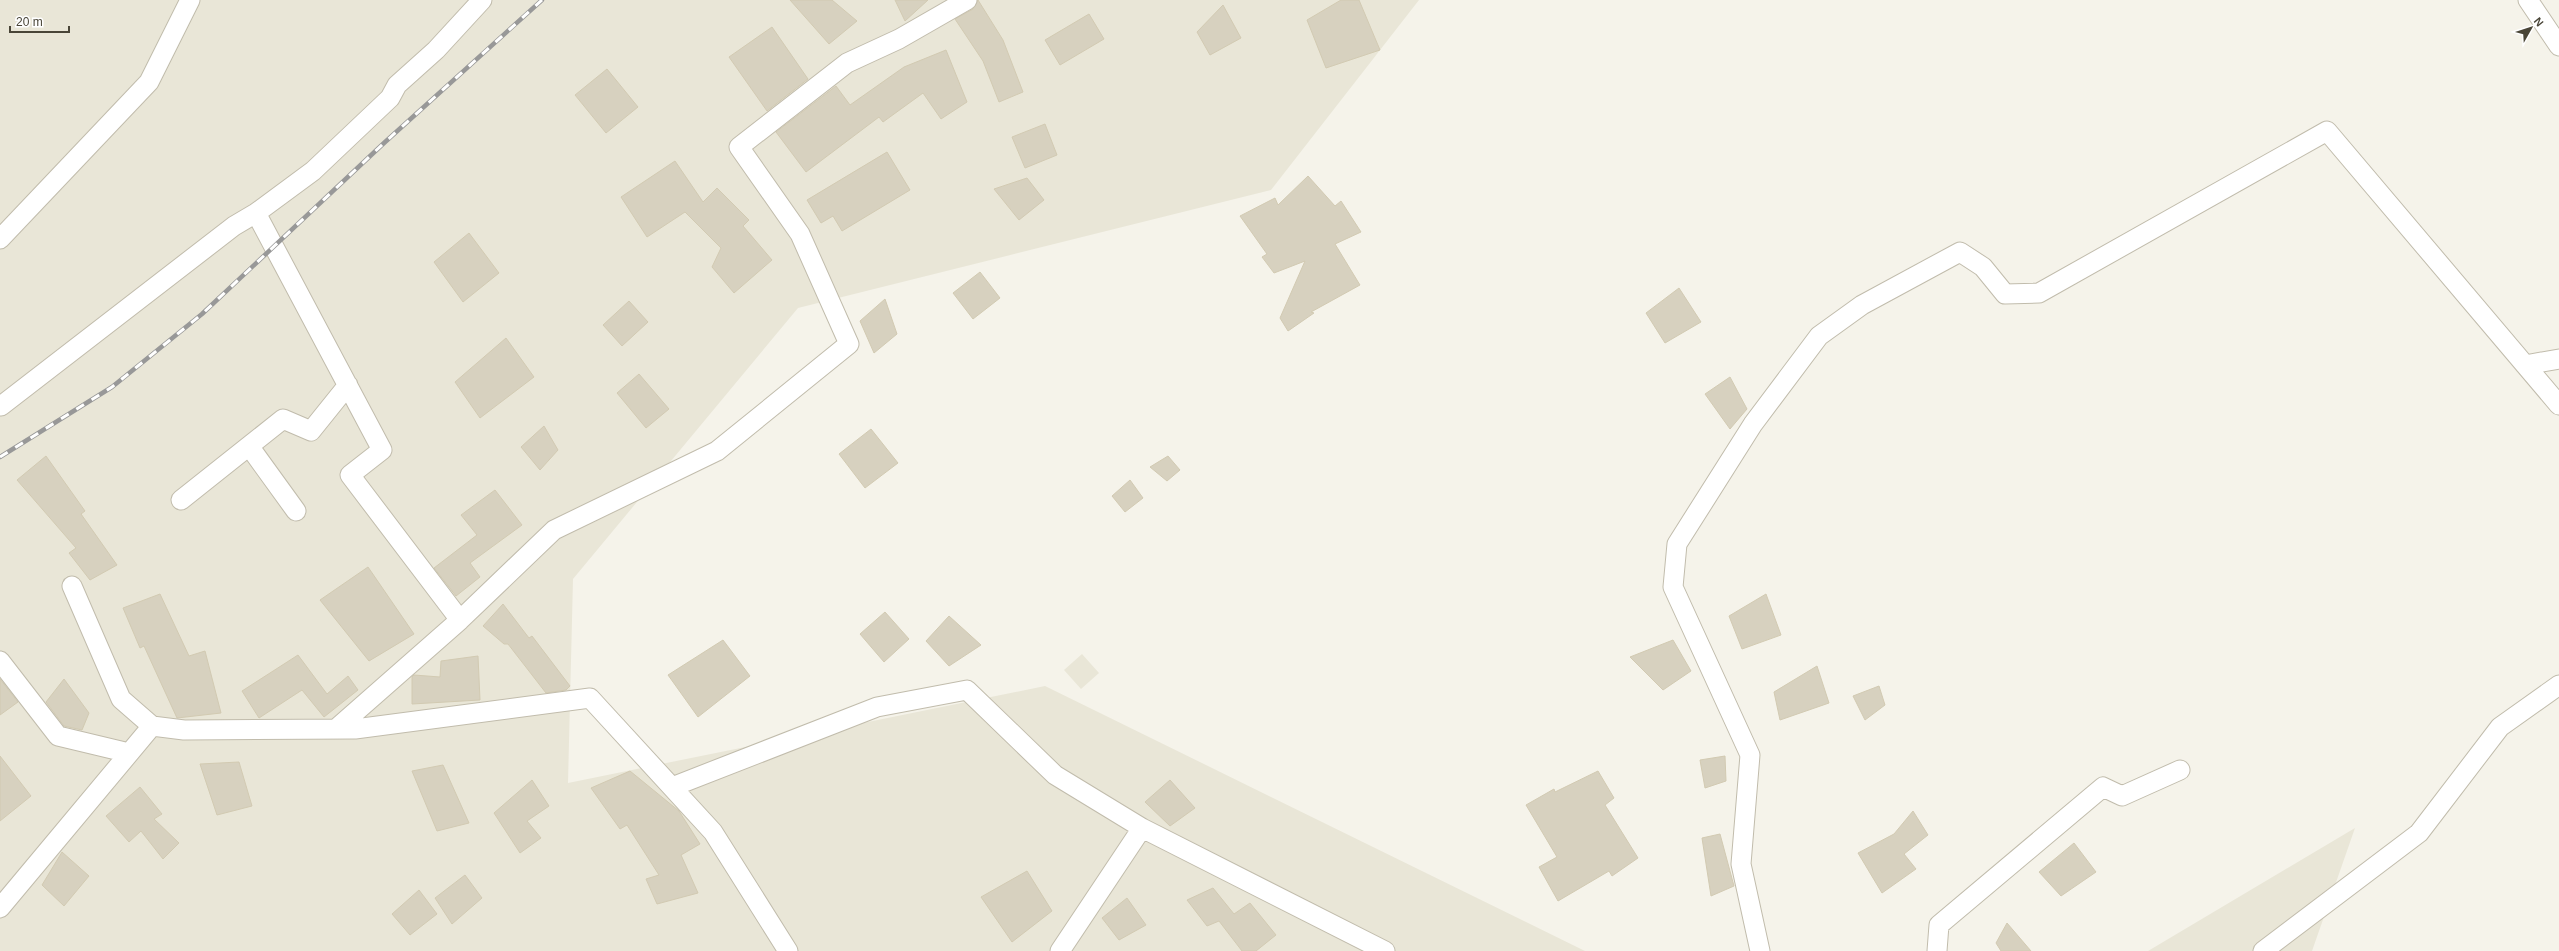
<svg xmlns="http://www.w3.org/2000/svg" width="2559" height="951" viewBox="0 0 2559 951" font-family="Helvetica,sans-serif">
  <rect width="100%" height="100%" fill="#f5f3ea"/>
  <path fill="#e9e6d7" d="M 0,0 L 1419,0 L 1271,190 L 798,308 L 573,579 L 568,783 L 1045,686 L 1585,951 L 0,951 Z
    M 1082,654 L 1099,673 L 1081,689 L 1064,670 Z
    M 2355,828 L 2312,951 L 2148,951 Z"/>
  <path fill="#d7d1bf" stroke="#d2cab2" d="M 790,0 L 832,0 L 857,21 L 829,44 Z
    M 895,0 L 928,0 L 905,21 Z
    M 978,0 L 1003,40 L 1023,92 L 999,102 L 983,61 L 955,19 L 973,9 Z
    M 1341,0 L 1359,0 L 1380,50 L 1326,68 L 1307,20 Z
    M 1223,5 L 1241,38 L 1210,55 L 1197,32 Z
    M 1089,14 L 1104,39 L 1060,65 L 1045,40 Z
    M 772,27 L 808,79 L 767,111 L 729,57 Z
    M 946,50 L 967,102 L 941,119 L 923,93 L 883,122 L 879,117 L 806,172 L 776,132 L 836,86 L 850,105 L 904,67 Z
    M 607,69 L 638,107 L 606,133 L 575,95 Z
    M 1045,124 L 1057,155 L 1025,168 L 1012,137 Z
    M 887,152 L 910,190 L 842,231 L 833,216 L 821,223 L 807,200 Z
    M 675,161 L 703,202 L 717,188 L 749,220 L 743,226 L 772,260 L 734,293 L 712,267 L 721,248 L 685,212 L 647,237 L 621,197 Z
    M 1308,176 L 1335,206 L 1341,201 L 1361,232 L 1335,244 L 1360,285 L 1311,312 L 1314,313 L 1288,331 L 1280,318 L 1305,261 L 1274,273 L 1262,257 L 1267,254 L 1240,216 L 1275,198 L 1278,205 Z
    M 1027,178 L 1044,200 L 1019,220 L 994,189 Z
    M 469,233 L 499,273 L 463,302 L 434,262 Z
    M 980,272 L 1000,298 L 973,319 L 953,293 Z
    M 1679,288 L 1701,322 L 1665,343 L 1646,313 Z
    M 885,299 L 897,334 L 874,353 L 860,321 Z
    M 629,301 L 648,322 L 622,346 L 603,325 Z
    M 506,338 L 534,377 L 480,418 L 455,382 Z
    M 639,374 L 669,409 L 646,428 L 617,393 Z
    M 1730,377 L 1747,409 L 1730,429 L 1705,394 Z
    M 544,426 L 558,450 L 540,470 L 521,447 Z
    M 871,429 L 898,463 L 865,488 L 839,454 Z
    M 46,456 L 85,511 L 81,514 L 117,565 L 90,580 L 69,553 L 76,548 L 17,480 Z
    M 1168,456 L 1180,470 L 1167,481 L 1150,467 Z
    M 1130,480 L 1143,498 L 1125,512 L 1112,496 Z
    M 495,490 L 522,525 L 470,563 L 480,577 L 456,596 L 434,568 L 477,535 L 461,515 Z
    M 368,567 L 414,634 L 369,661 L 320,600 Z
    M 160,594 L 189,656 L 205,651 L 221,713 L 177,718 L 144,646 L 140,648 L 123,608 Z
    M 1766,594 L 1781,635 L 1742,649 L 1729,616 Z
    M 503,604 L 529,638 L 532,636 L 570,686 L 566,690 L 546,693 L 508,644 L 504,644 L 483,626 Z
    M 885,612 L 909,639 L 884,662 L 860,634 Z
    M 949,616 L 981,645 L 949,666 L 926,641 Z
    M 723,640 L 750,676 L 698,717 L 668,675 Z
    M 1673,640 L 1691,671 L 1663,690 L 1630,657 Z
    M 298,655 L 327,694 L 348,676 L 358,690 L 324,717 L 302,690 L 259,718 L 242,691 Z
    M 478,656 L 480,700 L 412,704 L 412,677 L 414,675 L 440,677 L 441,661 Z
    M 1817,666 L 1829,703 L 1780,720 L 1774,692 Z
    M 0,679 L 18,702 L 0,715 Z
    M 64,679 L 89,713 L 82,730 L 64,726 L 46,702 Z
    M 1879,686 L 1885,705 L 1865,720 L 1853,696 Z
    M 0,756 L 31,796 L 0,821 Z
    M 1725,756 L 1726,781 L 1705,788 L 1700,760 Z
    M 239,762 L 252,806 L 217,815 L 200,764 Z
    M 443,765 L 469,823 L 437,831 L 412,771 Z
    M 630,771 L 679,811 L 700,844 L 681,855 L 698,893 L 657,904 L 646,879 L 659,875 L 627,825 L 620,829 L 591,788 Z
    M 1598,771 L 1614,798 L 1605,805 L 1638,858 L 1612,876 L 1609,871 L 1558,901 L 1539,867 L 1557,857 L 1526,805 L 1554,789 L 1555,792 Z
    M 532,780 L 549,806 L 527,821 L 541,838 L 520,853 L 494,813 Z
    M 1170,780 L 1195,808 L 1170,826 L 1145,802 Z
    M 140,787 L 162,814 L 154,819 L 179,843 L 163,859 L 141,831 L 129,842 L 106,816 Z
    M 1913,811 L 1928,835 L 1904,854 L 1916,869 L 1882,893 L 1858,853 L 1894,834 Z
    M 1720,834 L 1734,886 L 1711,896 L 1702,838 Z
    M 2074,843 L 2096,872 L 2061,896 L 2039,872 Z
    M 62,852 L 89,876 L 64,906 L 42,885 Z
    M 1027,871 L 1052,911 L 1012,942 L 981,897 Z
    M 465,875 L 482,898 L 452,924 L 435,898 Z
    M 1213,888 L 1234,914 L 1250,903 L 1276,935 L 1256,951 L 1242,951 L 1219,921 L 1207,926 L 1187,900 Z
    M 419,890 L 437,914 L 410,935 L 392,914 Z
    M 1127,898 L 1146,925 L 1119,940 L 1102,918 Z
    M 2007,923 L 2031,951 L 2001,951 L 1996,943 Z"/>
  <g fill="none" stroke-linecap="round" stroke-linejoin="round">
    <g stroke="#c1bcac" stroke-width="21">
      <path id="street" d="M 2528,0 L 2559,46
        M 256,213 L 382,450 L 350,475 L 460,620
        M 0,239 L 149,82 L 190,0
        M 2525,365 L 2559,359
        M 1,406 L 234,226 L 256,213 L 313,171 L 390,98 L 397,85 L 436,50 L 482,0
        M 249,446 L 296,511
        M 181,500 L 283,419 L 311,431 L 348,385
        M 72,586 L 121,699 L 152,726 L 184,730 L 355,729 L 590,698 L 713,832 L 788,951
        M 0,661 L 58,736 L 129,753
        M 336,729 L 460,620 L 554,530 L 717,451 L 849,344 L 800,234 L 739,147 L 847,63 L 899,39 L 967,0
        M 672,787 L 877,707 L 967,690 L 1055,775 L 1142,828 L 1385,951
        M 0,908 L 152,726
        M 1060,951 L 1142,828
        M 1760,951 L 1741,864 L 1750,755 L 1673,587 L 1677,544 L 1753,424 L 1819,336 L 1862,305 L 1960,252 L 1983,267 L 2005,294 L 2039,293 L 2327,131 L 2559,405
        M 1937,951 L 1939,925 L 2103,787 L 2122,796 L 2180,770
        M 2263,951 L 2419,833 L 2500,727 L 2559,685"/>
    </g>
    <use href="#street" stroke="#fff" stroke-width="19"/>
    <g stroke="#989898" stroke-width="4.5">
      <path id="rail" d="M 0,457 L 112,387 L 202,314 L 384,143 L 542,0"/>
    </g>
    <use href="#rail" stroke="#fff" stroke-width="3" stroke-dasharray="9" stroke-linecap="butt"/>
  </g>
  <g transform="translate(2531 28) rotate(51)" stroke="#ffffff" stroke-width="3" paint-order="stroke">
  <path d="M0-3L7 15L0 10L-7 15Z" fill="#494537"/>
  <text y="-6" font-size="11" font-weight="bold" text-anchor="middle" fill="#494537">N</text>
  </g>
  <path d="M10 26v6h59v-6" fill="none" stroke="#494537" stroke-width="2"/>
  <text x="16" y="26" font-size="12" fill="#494537" stroke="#ffffff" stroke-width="3" paint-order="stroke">20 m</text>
</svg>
